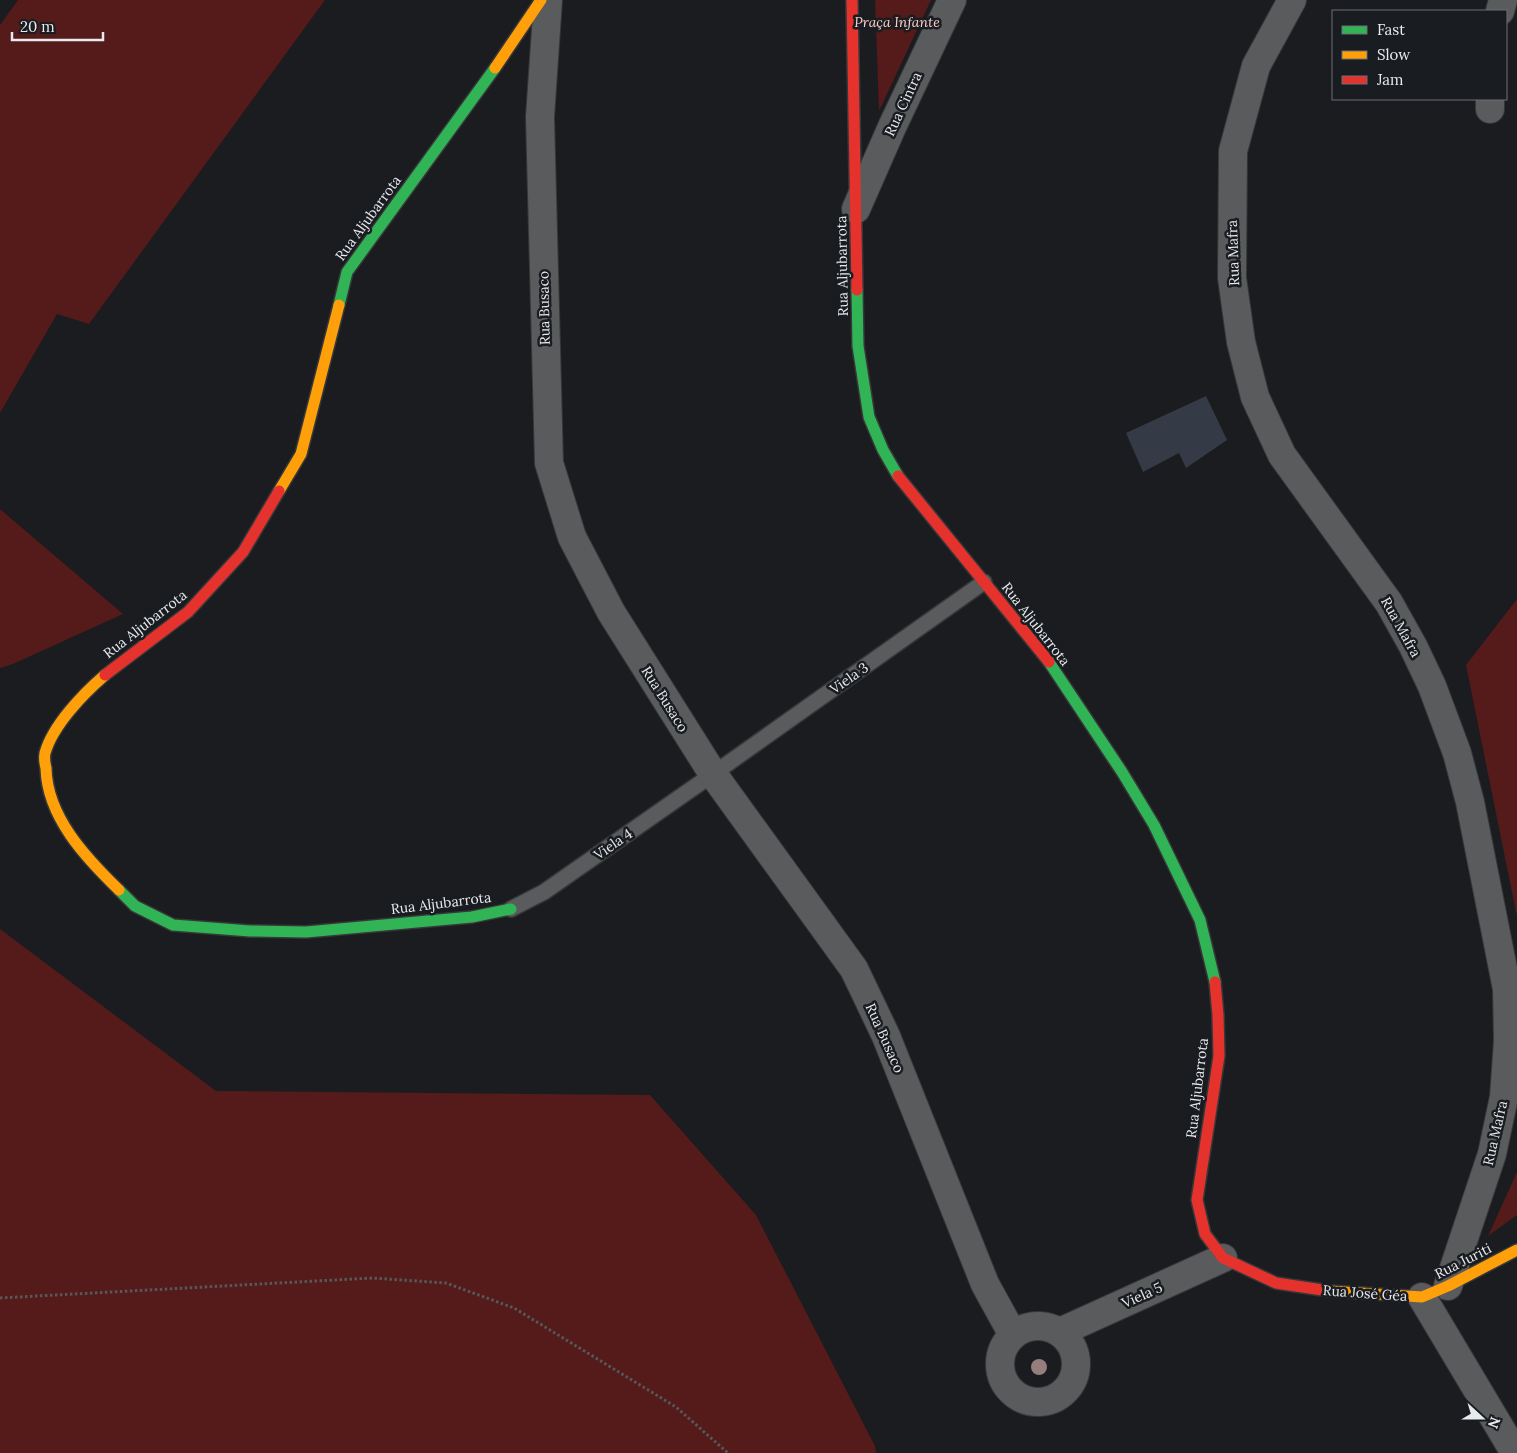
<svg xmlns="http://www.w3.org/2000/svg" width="1517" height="1453" viewBox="0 0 1517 1453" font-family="Lora,serif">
  <rect width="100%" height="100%" fill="#1a1c1f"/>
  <path fill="#551a1a" d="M 18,0 L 325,0 L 89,324 L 57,314 L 0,413 L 0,25 Z
    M 875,0 L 931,0 L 879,111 Z
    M 0,509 L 123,614 L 13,664 L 0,668 Z
    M 1517,599 L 1517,917 L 1466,665 Z
    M 0,929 L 216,1091 L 650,1095 L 756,1215 L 875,1446 L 876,1453 L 0,1453 Z
    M 1517,1172 L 1517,1215 L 1488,1236 Z"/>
  <path fill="#343b47" d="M 1206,396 L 1227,440 L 1186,468 L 1179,453 L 1143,472 L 1126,433 Z"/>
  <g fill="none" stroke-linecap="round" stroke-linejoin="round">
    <g stroke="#373739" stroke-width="18">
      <path id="lane" d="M 511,909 L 544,892 L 713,774 L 984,582"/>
    </g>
    <g stroke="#373739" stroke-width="30">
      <path id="street" d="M 548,0 L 540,117 L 549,463 L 572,537 L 611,612 L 713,774 L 854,969 L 886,1036 L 985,1284 L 1013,1335
        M 1292,0 L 1256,66 L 1233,151 L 1232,278 L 1241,342 L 1255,397 L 1282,455 L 1389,603 L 1413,646 L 1432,686 L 1457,753 L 1470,802 L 1507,989 L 1508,1041 L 1504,1097 L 1492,1154 L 1448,1286
        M 1500,11 L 1503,0
        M 1490,109 L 1490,99
        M 856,209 L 892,127 L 952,0
        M 1422,1297 L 1515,1453
        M1000 1364a38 38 0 1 1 76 0a38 38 0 1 1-76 0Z
        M 1060,1332 L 1223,1258"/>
    </g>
    <g stroke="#373739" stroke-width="14">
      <path id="fast" d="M 857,290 L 858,346 L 869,417 L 883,450 L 898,476
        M 339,305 L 347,272 L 495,68
        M 1049,662 L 1122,772 L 1154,825 L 1200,920 L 1215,982
        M 119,890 L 135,906 L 173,925 L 250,931 L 306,932 L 472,917 L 511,909"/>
    </g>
    <g stroke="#373739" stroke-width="14">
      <path id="slow" d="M 495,68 L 541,0
        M 279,491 L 301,454 L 339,305
        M 105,675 C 83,694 53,725 45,753 C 44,758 45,764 46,768 C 47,817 86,858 119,890
        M 1329,1291 L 1422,1297 L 1448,1286 L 1517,1250"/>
    </g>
    <g stroke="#373739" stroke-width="14">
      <path id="jam" d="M 852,0 L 857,290
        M 898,476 L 1049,662
        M 105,675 L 188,612 L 243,552 L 279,491
        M 1215,982 L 1218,1015 L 1219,1056 L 1197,1200 L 1205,1234 L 1223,1258 L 1276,1283 L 1329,1291"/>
    </g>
    <path stroke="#56585a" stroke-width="3" stroke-dasharray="2.5 2.5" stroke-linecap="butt" d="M 0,1298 L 372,1278 L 446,1283 L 514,1308 L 676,1407 L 728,1453"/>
    <use href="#lane" stroke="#5a5b5d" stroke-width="15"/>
    <use href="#street" stroke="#5a5b5d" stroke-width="28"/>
    <use href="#fast" stroke="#30b455" stroke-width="11"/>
    <use href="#slow" stroke="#ff9f0a" stroke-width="11"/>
    <use href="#jam" stroke="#e5322d" stroke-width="11"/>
  </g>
  <circle fill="#967e7c" cx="1039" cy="1367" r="8"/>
  <g text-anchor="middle" stroke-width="5" stroke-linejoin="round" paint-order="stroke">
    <g font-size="14" font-style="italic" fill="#fbcec9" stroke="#191c20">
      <text x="897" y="27">Praça Infante</text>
    </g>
    <g font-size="14" fill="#e8eaed" stroke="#191c20">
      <text transform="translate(903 104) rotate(-65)" y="5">Rua Cintra</text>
      <text transform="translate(368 218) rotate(-54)" y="5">Rua Aljubarrota</text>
      <text transform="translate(1233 253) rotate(-92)" y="5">Rua Mafra</text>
      <text transform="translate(842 266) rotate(-91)" y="5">Rua Aljubarrota</text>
      <text transform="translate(544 308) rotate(-91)" y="5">Rua Busaco</text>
      <text transform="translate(145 624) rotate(-38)" y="5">Rua Aljubarrota</text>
      <text transform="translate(1036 624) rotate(52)" y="5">Rua Aljubarrota</text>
      <text transform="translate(1401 627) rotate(61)" y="5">Rua Mafra</text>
      <text transform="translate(849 678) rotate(-35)" y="5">Viela 3</text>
      <text transform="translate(665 699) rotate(58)" y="5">Rua Busaco</text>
      <text transform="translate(613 844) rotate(-35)" y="5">Viela 4</text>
      <text transform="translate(441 903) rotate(-7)" y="5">Rua Aljubarrota</text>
      <text transform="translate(885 1038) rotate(66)" y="5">Rua Busaco</text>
      <text transform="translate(1197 1088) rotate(-83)" y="5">Rua Aljubarrota</text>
      <text transform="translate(1495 1133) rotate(-77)" y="5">Rua Mafra</text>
      <text transform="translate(1463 1261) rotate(-27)" y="5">Rua Juriti</text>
      <text transform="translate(1365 1293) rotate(4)" y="5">Rua José Géa</text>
      <text transform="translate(1142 1295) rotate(-24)" y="5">Viela 5</text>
    </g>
  </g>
  <rect x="1332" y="10" width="175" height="90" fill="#191c20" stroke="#6c6e72"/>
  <rect x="1342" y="26" width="25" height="8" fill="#30b455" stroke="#6c6e72"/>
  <text x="1377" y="35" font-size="15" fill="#e8eaed">Fast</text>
  <rect x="1342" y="51" width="25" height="8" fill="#ff9f0a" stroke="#6c6e72"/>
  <text x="1377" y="60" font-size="15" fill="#e8eaed">Slow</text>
  <rect x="1342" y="76" width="25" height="8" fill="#e5322d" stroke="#6c6e72"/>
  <text x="1377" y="85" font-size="15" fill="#e8eaed">Jam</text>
  <g transform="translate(1482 1418) rotate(111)" stroke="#191c20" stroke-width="4" paint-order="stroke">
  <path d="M0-4L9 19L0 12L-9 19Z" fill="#e8eaed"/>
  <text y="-8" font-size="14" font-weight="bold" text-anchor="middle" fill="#e8eaed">N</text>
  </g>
  <path d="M12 32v8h91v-8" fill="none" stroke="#e8eaed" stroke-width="2.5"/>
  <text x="20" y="32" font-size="15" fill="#e8eaed" stroke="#191c20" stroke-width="4" paint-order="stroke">20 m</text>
</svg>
